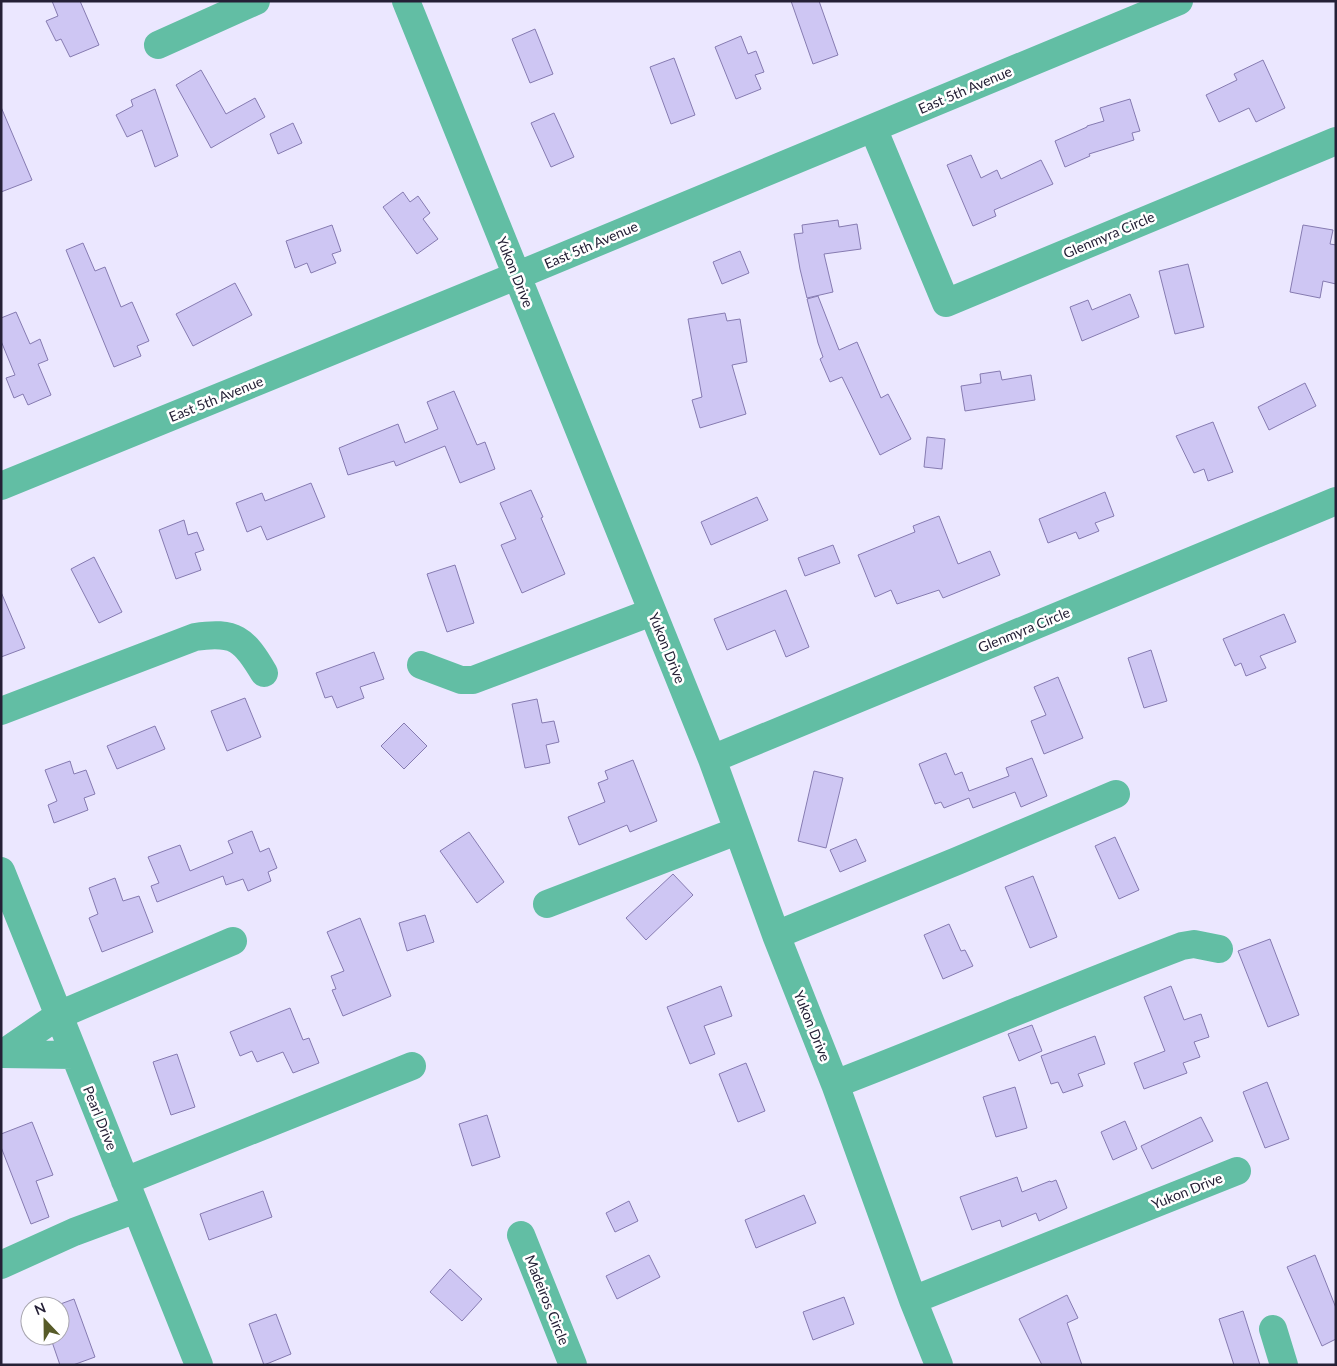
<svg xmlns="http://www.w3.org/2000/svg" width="1337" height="1366" viewBox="0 0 1337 1366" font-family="Lato,sans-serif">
  <rect width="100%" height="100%" fill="#ebe7ff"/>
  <path fill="#cec6f3" stroke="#867bb1" d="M 52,1 L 80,1 L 99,45 L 70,57 L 61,39 L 56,41 L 46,21 L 58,16 Z
    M 791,1 L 819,1 L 838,55 L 813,64 Z
    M 535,29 L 553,74 L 530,83 L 512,39 Z
    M 741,36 L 748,54 L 756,51 L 764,72 L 755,75 L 761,89 L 736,99 L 715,47 Z
    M 674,58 L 695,115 L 671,124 L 650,67 Z
    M 1263,60 L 1285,108 L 1256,122 L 1249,108 L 1219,122 L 1206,95 L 1237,80 L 1234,74 Z
    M 201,70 L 226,114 L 255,98 L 265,117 L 211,148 L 176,85 Z
    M 155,89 L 178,156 L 155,167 L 142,130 L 127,137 L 116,115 L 133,106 L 131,100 Z
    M 1130,99 L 1140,131 L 1132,133 L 1134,140 L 1089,154 L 1090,156 L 1065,167 L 1055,141 L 1087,127 L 1087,126 L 1104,121 L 1100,108 Z
    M 1,107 L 32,180 L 1,192 Z
    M 554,113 L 574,157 L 551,167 L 531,123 Z
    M 293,123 L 302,143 L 278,154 L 270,134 Z
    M 971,155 L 981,178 L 997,170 L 1001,179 L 1041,160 L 1053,184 L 994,210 L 996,216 L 973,226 L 947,165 Z
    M 403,192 L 410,202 L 418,196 L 430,213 L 423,219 L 438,239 L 417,254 L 383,207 Z
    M 838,220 L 839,227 L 857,224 L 861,249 L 824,254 L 833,292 L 807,298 L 800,269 L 794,234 L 803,233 L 802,225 Z
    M 332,225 L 341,251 L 332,254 L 336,263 L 311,273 L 307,263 L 295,268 L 286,241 Z
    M 1303,225 L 1333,230 L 1330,244 L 1336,245 L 1336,284 L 1323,281 L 1320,298 L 1290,292 Z
    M 83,243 L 95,271 L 105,267 L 121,307 L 132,302 L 149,341 L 137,346 L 141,356 L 114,367 L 66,250 Z
    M 740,251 L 749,273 L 722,284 L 713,262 Z
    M 1188,264 L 1204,327 L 1175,334 L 1159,271 Z
    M 235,283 L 252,315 L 193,346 L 176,314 Z
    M 1130,294 L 1139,317 L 1082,341 L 1070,307 L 1088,300 L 1092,310 Z
    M 818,296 L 839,350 L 857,342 L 881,398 L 888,394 L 911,439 L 880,455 L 842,377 L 830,382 L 820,359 L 823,357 L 818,343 L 807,299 Z
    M 16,312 L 30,344 L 40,339 L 48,360 L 38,364 L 51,395 L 28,405 L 23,394 L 14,398 L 6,378 L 15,375 L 1,341 L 1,318 Z
    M 725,313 L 727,321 L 740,319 L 747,362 L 732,365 L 746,414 L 700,428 L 692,400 L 702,397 L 688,319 Z
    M 1000,371 L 1002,380 L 1031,375 L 1035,400 L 965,411 L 961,386 L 981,383 L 980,374 Z
    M 1305,383 L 1316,406 L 1269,430 L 1258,407 Z
    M 454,391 L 477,445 L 485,442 L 495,469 L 460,483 L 445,446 L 396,466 L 394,461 L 348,475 L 339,448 L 398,424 L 405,443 L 438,429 L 427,402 Z
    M 1213,422 L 1233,472 L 1208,481 L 1204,469 L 1194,473 L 1176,436 Z
    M 927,437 L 945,439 L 942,469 L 924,467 Z
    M 311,483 L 325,517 L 267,540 L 261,526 L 247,532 L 236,503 L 262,493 L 265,501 Z
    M 531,490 L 543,517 L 541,518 L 565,574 L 522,593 L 501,545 L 516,539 L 500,503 Z
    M 1105,492 L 1114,516 L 1095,523 L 1099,531 L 1079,539 L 1076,532 L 1048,543 L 1039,519 Z
    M 757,497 L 768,520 L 711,545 L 701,522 Z
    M 939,516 L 958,564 L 990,551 L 1000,575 L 943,598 L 939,590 L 897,604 L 891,590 L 875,597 L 858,555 L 915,532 L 913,526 Z
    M 184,520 L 188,535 L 197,532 L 204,550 L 195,553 L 201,570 L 176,579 L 159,530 Z
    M 833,545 L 840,563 L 805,576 L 798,558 Z
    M 94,557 L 122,612 L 99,623 L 71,569 Z
    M 455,565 L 474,623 L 447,632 L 427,574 Z
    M 786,590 L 809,647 L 786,657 L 775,630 L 727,650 L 714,619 Z
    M 1,592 L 25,648 L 1,657 Z
    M 1284,614 L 1296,642 L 1260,656 L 1266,668 L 1246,676 L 1241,663 L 1235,666 L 1223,639 Z
    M 1151,650 L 1167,701 L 1144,708 L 1128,658 Z
    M 374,652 L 384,679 L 360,687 L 364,698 L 337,708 L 332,696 L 325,698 L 316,673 Z
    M 1058,677 L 1083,738 L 1044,754 L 1031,721 L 1046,715 L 1034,687 Z
    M 245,698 L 261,737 L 227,751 L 211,711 Z
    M 537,699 L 542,723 L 554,721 L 559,742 L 546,745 L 550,763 L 525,768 L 512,704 Z
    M 404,723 L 427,746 L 404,769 L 381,746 Z
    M 155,726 L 165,749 L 117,769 L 107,746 Z
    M 946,753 L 955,775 L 962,772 L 969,791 L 1009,776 L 1006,768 L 1032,758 L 1047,796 L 1021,807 L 1015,792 L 973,808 L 969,798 L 944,808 L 941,802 L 935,804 L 919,764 Z
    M 633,760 L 657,821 L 630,832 L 627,825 L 579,845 L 568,817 L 605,802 L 598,783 L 608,779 L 605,771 Z
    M 70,761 L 74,774 L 86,770 L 95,794 L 84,798 L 88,810 L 54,823 L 48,805 L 57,801 L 45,770 Z
    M 814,771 L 843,778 L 826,848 L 798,841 Z
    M 252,831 L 260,852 L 269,848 L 277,868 L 268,872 L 271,881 L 248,891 L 243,879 L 226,885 L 223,876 L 157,902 L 151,886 L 159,883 L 148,857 L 180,845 L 190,871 L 233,853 L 228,841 Z
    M 469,832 L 504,882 L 477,903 L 440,851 Z
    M 1115,837 L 1139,890 L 1119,899 L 1095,846 Z
    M 856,839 L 866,861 L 840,872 L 830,850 Z
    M 673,874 L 693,895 L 646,940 L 626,918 Z
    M 1033,876 L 1057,937 L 1030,948 L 1005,887 Z
    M 115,878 L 123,901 L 139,896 L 153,932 L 102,952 L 89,918 L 98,914 L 89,888 Z
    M 425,915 L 434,942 L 407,951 L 399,923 Z
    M 360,918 L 391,996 L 343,1016 L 332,990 L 336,989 L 331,976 L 344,971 L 327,932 Z
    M 949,924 L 961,951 L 965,950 L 973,966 L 943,979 L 924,935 Z
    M 1270,939 L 1299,1015 L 1268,1027 L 1238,951 Z
    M 721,986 L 732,1016 L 704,1026 L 715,1054 L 690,1064 L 667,1007 Z
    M 1171,986 L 1184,1020 L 1201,1014 L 1209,1037 L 1194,1042 L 1200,1057 L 1183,1063 L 1187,1073 L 1144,1089 L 1134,1063 L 1165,1051 L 1144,997 Z
    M 290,1008 L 303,1040 L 309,1038 L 319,1063 L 293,1073 L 283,1052 L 257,1062 L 252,1051 L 240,1056 L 230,1032 Z
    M 1032,1025 L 1042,1051 L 1019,1061 L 1008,1034 Z
    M 1095,1036 L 1105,1064 L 1078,1074 L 1083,1086 L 1063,1093 L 1058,1082 L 1051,1084 L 1041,1056 Z
    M 177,1054 L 195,1107 L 171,1115 L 153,1062 Z
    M 746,1063 L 765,1111 L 738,1122 L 719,1074 Z
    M 1267,1082 L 1289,1139 L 1265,1148 L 1243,1092 Z
    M 1015,1087 L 1027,1128 L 996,1137 L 983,1097 Z
    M 487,1115 L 500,1157 L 472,1166 L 459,1124 Z
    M 1201,1117 L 1213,1141 L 1152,1169 L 1141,1146 Z
    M 1125,1121 L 1137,1149 L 1113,1160 L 1101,1132 Z
    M 32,1122 L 53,1175 L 36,1181 L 49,1217 L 31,1224 L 1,1147 L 1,1134 Z
    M 1017,1177 L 1022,1192 L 1050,1181 L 1051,1182 L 1056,1180 L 1067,1208 L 1039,1221 L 1036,1213 L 1002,1227 L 1000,1220 L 972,1230 L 960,1197 Z
    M 263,1191 L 272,1217 L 209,1240 L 200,1214 Z
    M 804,1195 L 816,1223 L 756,1248 L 745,1220 Z
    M 629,1201 L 638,1221 L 615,1232 L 606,1213 Z
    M 649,1255 L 660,1277 L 617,1299 L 606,1276 Z
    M 1315,1255 L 1336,1308 L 1336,1339 L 1322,1346 L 1287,1267 Z
    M 450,1269 L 482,1299 L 462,1321 L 430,1292 Z
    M 1067,1295 L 1078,1318 L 1067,1323 L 1082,1365 L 1042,1365 L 1019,1319 Z
    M 844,1297 L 854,1324 L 813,1340 L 803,1312 Z
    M 74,1299 L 95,1357 L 73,1365 L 60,1365 L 50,1336 L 60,1336 L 60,1306 L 55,1306 Z
    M 1243,1311 L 1260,1365 L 1234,1365 L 1219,1319 Z
    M 276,1314 L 291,1354 L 264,1365 L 249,1324 Z"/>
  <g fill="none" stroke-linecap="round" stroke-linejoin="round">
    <path stroke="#62bea4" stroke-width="28" d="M 406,1 L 712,759 L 776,935 L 835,1084 L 913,1300 L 939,1365
      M 158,45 L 256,1
      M 873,128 L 946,303 L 1336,141
      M 1,486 L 516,276 L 1179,1
      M 421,665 L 461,680 L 473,680 L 652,612
      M 1,711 L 195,637 C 235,631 244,639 264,673
      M 712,759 L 1336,501
      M 1,871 L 199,1365
      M 547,904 L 737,831
      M 776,935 L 957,861 L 1116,794
      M 74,1055 L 2,1054 L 59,1015 L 233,941
      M 835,1084 C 952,1039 1066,990 1182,946 L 1194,944 L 1219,949
      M 125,1181 L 412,1066
      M 521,1235 L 573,1365
      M 1,1265 L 74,1232 L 136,1209
      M 913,1300 L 1237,1171
      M 1273,1329 L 1284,1365"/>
  </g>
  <g text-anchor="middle" stroke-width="5" stroke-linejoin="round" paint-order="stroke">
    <g font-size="14" fill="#252036" stroke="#fff">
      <text transform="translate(965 90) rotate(-23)" y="5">East 5th Avenue</text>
      <text transform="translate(1109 235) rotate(-23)" y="5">Glenmyra Circle</text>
      <text transform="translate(591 245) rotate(-23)" y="5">East 5th Avenue</text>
      <text transform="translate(515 272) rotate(68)" y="5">Yukon Drive</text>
      <text transform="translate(216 399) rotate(-22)" y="5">East 5th Avenue</text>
      <text transform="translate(1024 630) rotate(-22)" y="5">Glenmyra Circle</text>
      <text transform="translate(667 648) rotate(68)" y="5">Yukon Drive</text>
      <text transform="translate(812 1026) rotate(68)" y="5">Yukon Drive</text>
      <text transform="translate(100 1118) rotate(68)" y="5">Pearl Drive</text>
      <text transform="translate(1187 1191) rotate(-22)" y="5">Yukon Drive</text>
      <text transform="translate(547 1300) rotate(68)" y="5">Madeiros Circle</text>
    </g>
  </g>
  <rect width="1337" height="1366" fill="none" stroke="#252036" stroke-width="5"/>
  <g transform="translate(45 1321) rotate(338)"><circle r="24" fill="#ffffff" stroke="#a8a6af"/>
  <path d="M0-4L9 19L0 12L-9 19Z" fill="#575b28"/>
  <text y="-8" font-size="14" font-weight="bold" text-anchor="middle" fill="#252036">N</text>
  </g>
</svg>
